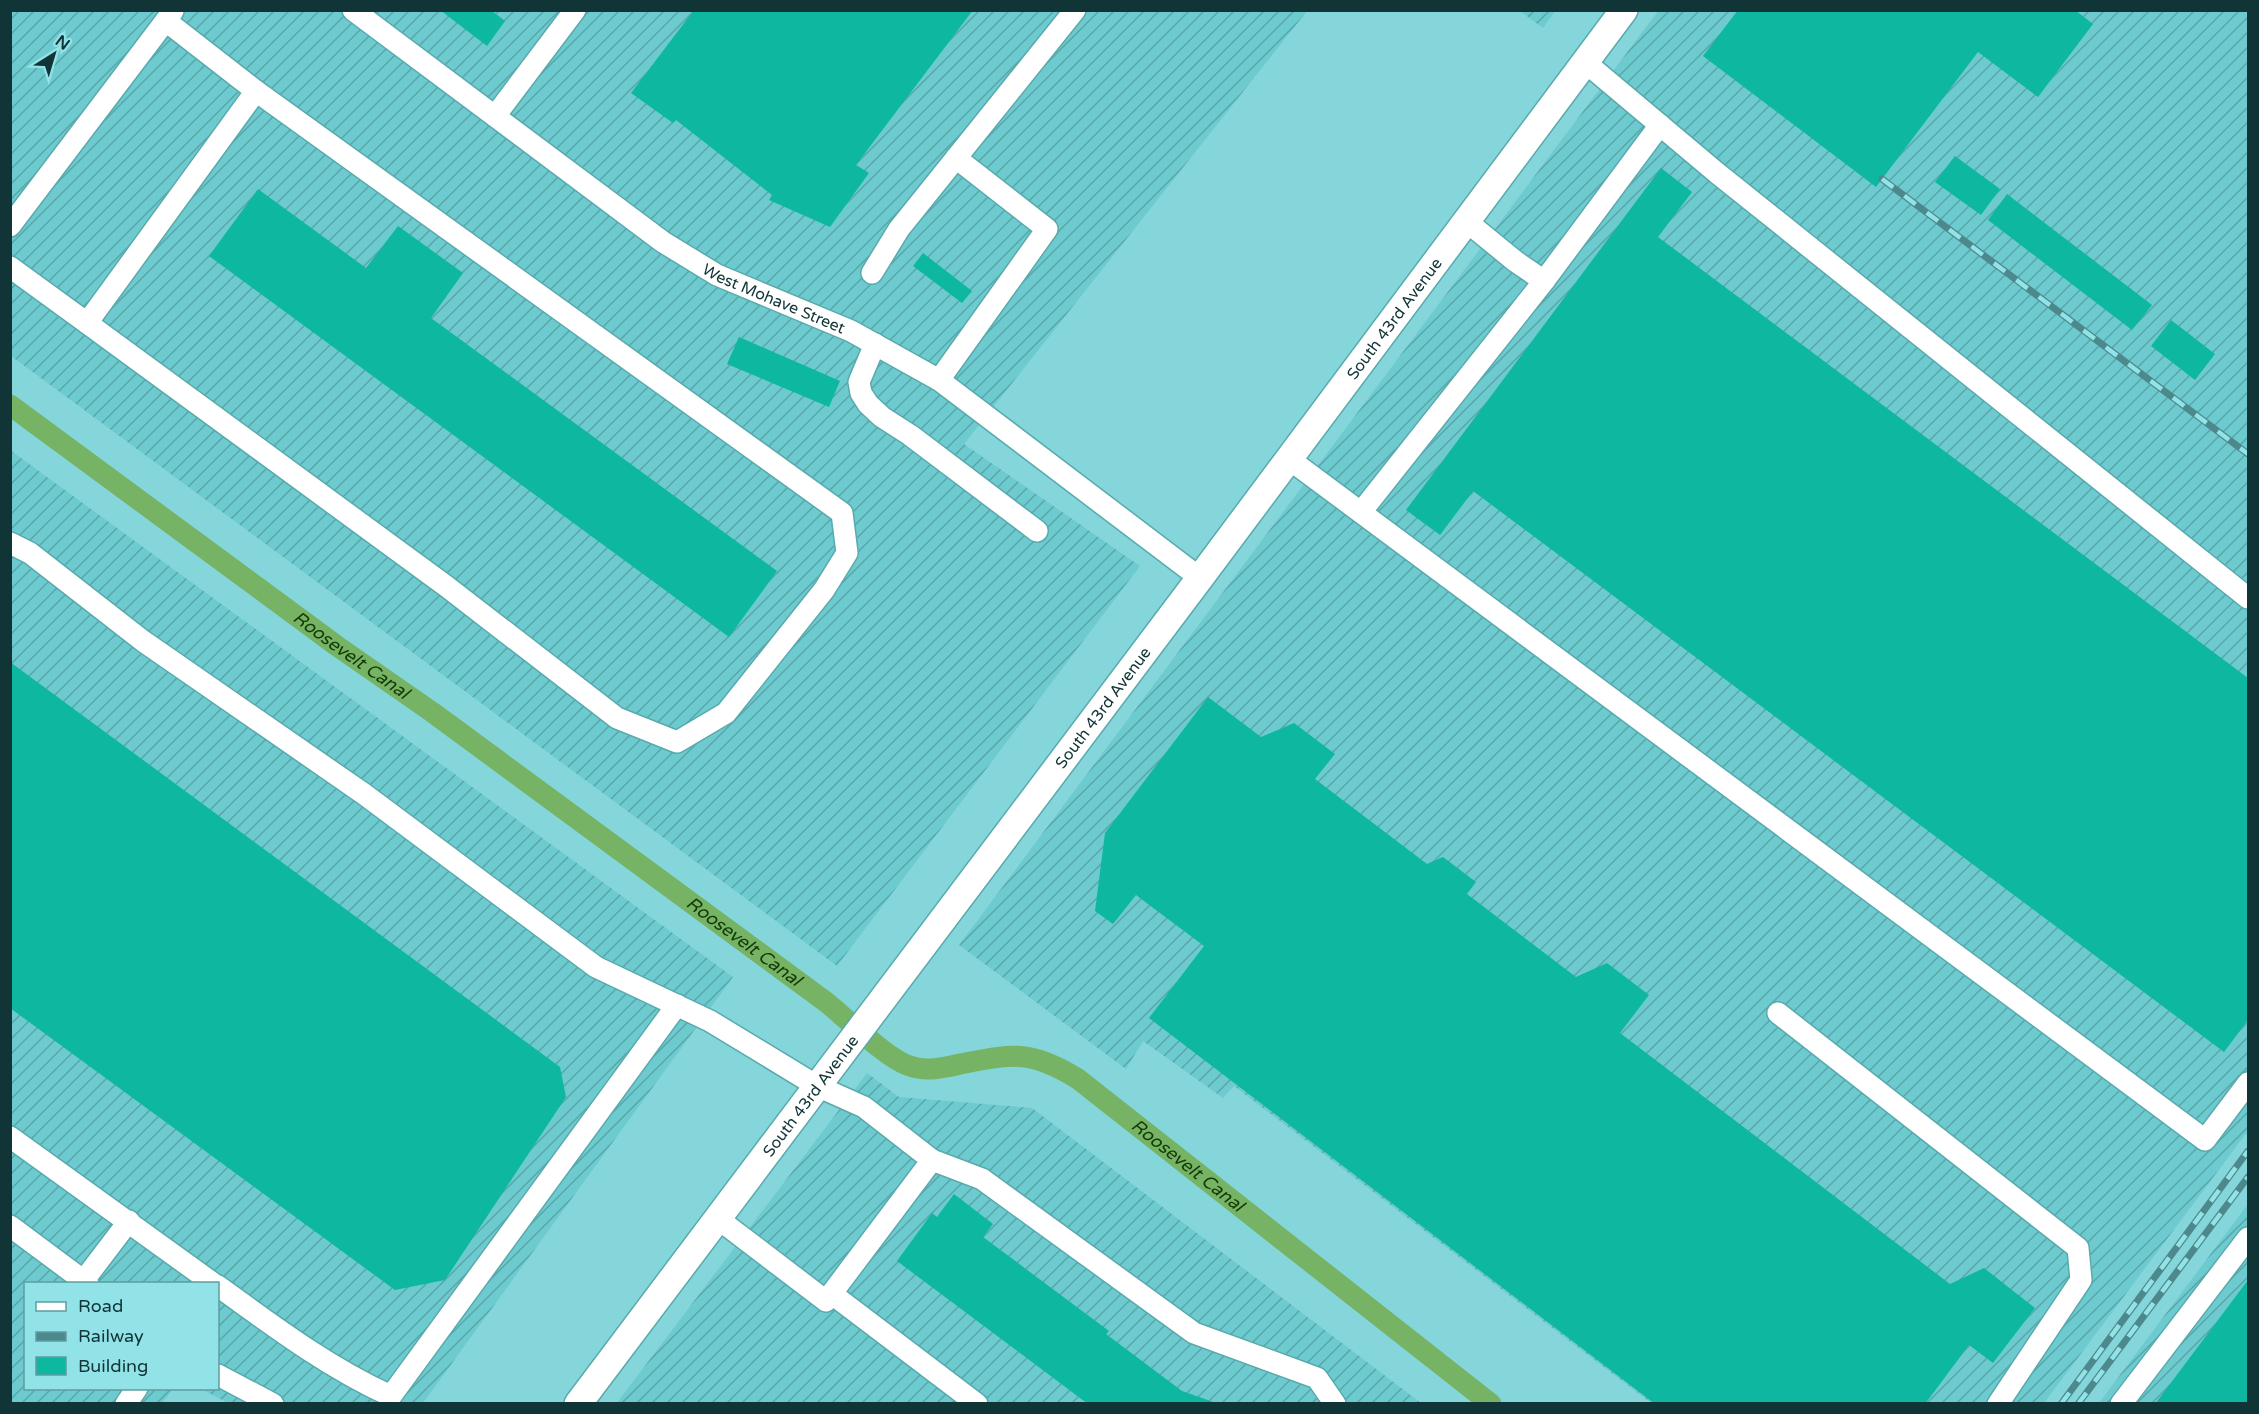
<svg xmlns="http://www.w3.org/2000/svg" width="2259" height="1414" viewBox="0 0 2259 1414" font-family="'Varela Round',sans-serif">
  <defs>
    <pattern id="industrial-furrows" width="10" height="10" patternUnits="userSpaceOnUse" patternTransform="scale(1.5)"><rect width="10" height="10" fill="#6dcbcf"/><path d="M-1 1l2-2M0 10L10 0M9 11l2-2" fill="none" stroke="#58a6a9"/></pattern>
  </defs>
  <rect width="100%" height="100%" fill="#84d6da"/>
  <path fill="url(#industrial-furrows)" d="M 11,11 L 1307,11 L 964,444 L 1140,566 L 837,966 L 11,356 Z
    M 1520,11 L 1555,11 L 1543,28 Z
    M 1658,11 L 2248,11 L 2248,1131 L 2044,1403 L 1651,1403 L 1234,1086 L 1223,1098 L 1143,1041 L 1126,1069 L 959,945 Z
    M 10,450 L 733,977 L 423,1403 L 228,1403 L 201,1389 L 218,1388 L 218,1284 L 26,1284 L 26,1388 L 173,1389 L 162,1403 L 11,1403 Z
    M 867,1073 L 899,1097 L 1032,1108 L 1421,1403 L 616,1404 Z
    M 2248,1204 L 2248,1403 L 2099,1403 Z"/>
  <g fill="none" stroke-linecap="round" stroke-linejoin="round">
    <path stroke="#76b365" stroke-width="21" id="s1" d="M 10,405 L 337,646 L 432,712 L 826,1002 C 845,1017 888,1060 910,1066 C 926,1072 943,1068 960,1064 C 1013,1054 1030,1049 1078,1079 L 1491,1404"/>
  </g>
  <path fill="#0eb7a0" d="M 440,10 L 491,10 L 505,21 L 487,46 Z
    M 694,10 L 973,10 L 856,165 L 869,173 L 830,227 L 769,200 L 772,195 L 676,120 L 673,123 L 631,93 Z
    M 1738,10 L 2075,10 L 2093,24 L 2038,97 L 1978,52 L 1876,187 L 1703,56 Z
    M 1955,156 L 2000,189 L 1981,215 L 1935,182 Z
    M 1661,168 L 1692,192 L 1658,237 L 2248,678 L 2248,1020 L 2224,1052 L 1473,491 L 1440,535 L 1406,510 Z
    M 258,189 L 366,268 L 398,226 L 463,273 L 431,318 L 777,571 L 729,637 L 209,256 Z
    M 2007,194 L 2152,305 L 2132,330 L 1988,220 Z
    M 923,253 L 972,291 L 962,303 L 913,266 Z
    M 2171,320 L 2215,354 L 2195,380 L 2151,346 Z
    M 739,337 L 840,381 L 829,407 L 727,364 Z
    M 10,662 L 560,1067 L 566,1097 L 445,1280 L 395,1290 L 10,1008 Z
    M 1208,697 L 1261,737 L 1294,723 L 1335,754 L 1315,779 L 1427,864 L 1443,857 L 1476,882 L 1467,894 L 1576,977 L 1607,963 L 1649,995 L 1620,1033 L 1950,1284 L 1984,1268 L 2035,1308 L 1993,1363 L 1969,1345 L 1925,1404 L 1655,1404 L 1149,1018 L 1204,946 L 1136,895 L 1113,924 L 1095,911 L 1105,833 Z
    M 954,1194 L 993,1224 L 983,1237 L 1109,1331 L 1106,1334 L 1182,1391 L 1219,1404 L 1088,1404 L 897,1261 L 932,1213 L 937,1217 Z
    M 2248,1280 L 2248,1404 L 2155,1404 Z"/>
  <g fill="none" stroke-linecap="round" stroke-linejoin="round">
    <g stroke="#58aaad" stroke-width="24">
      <g id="minor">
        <path id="s2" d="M 353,10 L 663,242 L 717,275 L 851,331 L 939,380 L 1200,578"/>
        <path d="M 1585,62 L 1717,173 L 2248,598"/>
        <path d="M 495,116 L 575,10"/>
        <path d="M 1466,221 L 1515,261 L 1544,281"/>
        <path d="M 10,226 L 173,11"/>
        <path d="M 10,267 L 87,323 L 256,91 L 166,21"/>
        <path d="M 872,273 L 899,229 L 1075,10"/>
        <path d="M 87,323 L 446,586 L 617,718 L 677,742 L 726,713 L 824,590 L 847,553 L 842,513 L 256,91"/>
        <path d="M 875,344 L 859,382 L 861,393 L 868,404 L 882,417 L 910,435 L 1037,531"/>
        <path d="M 939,380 L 1047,229 L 956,158"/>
        <path d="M 1289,459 L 2205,1140 L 2248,1083"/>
        <path d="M 1361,512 L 1544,281 L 1660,125"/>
        <path d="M 10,543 L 30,553 L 143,641 L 364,794 L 596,967 L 710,1021 L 817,1086 L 864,1107 L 932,1160 L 826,1301 L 717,1218"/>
        <path d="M 1778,1013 L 2078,1248 L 2081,1280 L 1998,1404"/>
        <path d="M 10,1137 L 214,1284"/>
        <path d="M 932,1160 L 982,1179 L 1194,1333 L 1317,1378 L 1335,1404"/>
        <path d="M 10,1226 L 88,1284"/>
        <path d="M 84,1280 L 129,1221"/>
        <path d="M 218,1286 C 273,1326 329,1368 391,1396 L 677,1005"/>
        <path d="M 832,1294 L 977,1404"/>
        <path d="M 218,1375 L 273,1404"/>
        <path d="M 126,1404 L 137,1388"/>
        <path d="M 2121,1404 L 2248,1238"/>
      </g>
    </g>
    <g stroke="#58aaad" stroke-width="30">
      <g id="major">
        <path id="s3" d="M 578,1404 L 1200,578 L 1624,10"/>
      </g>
    </g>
    <use href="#minor" stroke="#fff" stroke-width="21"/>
    <use href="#major" stroke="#fff" stroke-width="27"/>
    <g stroke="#4d898c" stroke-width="7">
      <path id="rail" d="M 1882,179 L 2248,454
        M 2061,1404 L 2248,1151
        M 2078,1404 L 2248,1177"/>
    </g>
    <use href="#rail" stroke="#91e3e7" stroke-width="4.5" stroke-dasharray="14" stroke-linecap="butt"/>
  </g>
  <g text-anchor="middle" stroke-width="4.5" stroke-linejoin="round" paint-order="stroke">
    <g font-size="16" fill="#113436" stroke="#91e3e7">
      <text dy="6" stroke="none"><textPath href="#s2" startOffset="512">West Mohave Street</textPath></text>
      <text dy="6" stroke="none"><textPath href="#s3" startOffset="1358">South 43rd Avenue</textPath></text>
      <text dy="6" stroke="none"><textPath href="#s3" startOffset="872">South 43rd Avenue</textPath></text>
      <text dy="6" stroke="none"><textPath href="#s3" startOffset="386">South 43rd Avenue</textPath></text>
    </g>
    <g font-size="18" font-style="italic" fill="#123b04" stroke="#91e3e7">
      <text dy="6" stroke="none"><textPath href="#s1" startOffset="423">Roosevelt Canal</textPath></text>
      <text dy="6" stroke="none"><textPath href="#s1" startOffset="909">Roosevelt Canal</textPath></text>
      <text dy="6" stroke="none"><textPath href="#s1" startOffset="1431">Roosevelt Canal</textPath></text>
    </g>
  </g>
  <rect width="2259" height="1414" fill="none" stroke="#113436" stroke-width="24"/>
  <rect x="24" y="1282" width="195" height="108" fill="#91e3e7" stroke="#5e9da0" stroke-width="1.5"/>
  <rect x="36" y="1302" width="30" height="9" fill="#ffffff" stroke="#5e9da0" stroke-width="1.5"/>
  <text x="78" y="1312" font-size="18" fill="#113436">Road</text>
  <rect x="36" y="1332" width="30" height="9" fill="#4d898c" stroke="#5e9da0" stroke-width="1.5"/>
  <text x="78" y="1342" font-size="18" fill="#113436">Railway</text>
  <rect x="36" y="1357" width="30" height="18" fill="#0eb7a0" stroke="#5e9da0" stroke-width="1.5"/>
  <text x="78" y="1372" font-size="18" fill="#113436">Building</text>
  <g transform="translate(54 54) rotate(37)" stroke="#91e3e7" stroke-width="4.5" paint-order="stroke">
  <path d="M0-4.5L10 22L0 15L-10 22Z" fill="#113436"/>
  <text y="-9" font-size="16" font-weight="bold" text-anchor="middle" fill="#113436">N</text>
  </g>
</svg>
